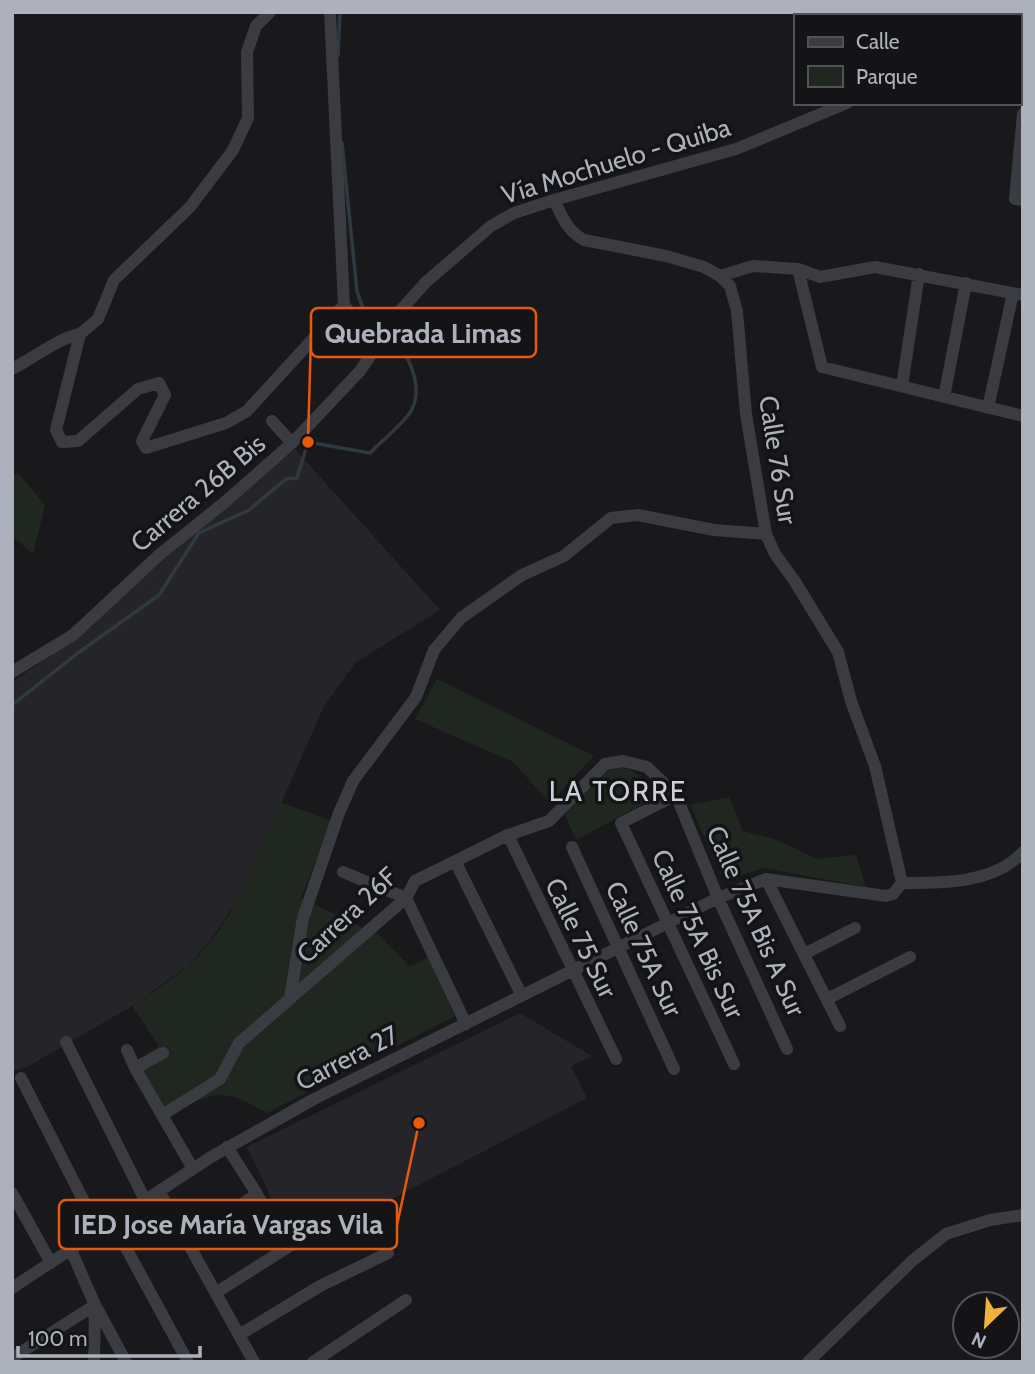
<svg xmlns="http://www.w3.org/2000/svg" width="1035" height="1374" viewBox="0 0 1035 1374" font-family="Cabin,sans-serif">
  <rect width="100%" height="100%" fill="#19191c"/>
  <path fill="#252529" d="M 295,449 L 440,610 L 355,663 L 323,708 L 242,893 L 208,944 L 186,967 L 132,1006 L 27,1067 L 12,1071 L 12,682 L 76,638 L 154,568 Z
    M 520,1013 L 592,1056 L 571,1066 L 587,1098 L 370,1210 L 292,1241 L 247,1147 Z"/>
  <path fill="#1f2720" d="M 12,474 L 19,474 L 45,505 L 33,554 L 12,536 Z
    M 437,679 L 594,756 L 550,803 L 513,762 L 415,719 Z
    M 616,768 L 630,769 L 663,793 L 576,840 L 565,815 L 598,774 Z
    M 729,797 L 743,831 L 777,840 L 817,859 L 856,855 L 866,887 L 763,868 L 724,881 L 690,805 Z
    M 280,802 L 332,821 L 301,898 L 379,935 L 410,967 L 428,957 L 455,1016 L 267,1113 C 222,1086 211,1092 168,1116 L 134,1062 L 159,1046 L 132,1006 C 150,993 169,982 185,968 C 234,927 256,859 280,802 Z"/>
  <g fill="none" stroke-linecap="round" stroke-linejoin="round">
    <path stroke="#2f3940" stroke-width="3.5" d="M 338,56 L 340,12
      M 342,143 L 357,291 L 363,309 L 383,328
      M 12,705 L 78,653 L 159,595 L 199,533 L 249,510 L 286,479 L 297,478 L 308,442 L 370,453 C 380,442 406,422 412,409 C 424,385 407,350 389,333"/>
    <path stroke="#3a3c41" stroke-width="12" d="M 330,12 L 344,305 L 377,346
      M 994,16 L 995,12
      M 1019,59 L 1023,59
      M 1023,114 L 1015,199 L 1023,200
      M 798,269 L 822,367 L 1023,416
      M 720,276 L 753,266 L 798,269 L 820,277 L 875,267 L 1023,295
      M 80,334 L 98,319 L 114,280 L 190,207 L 233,150 L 248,118 L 247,52 L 256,26 L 270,12
      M 12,369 C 34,358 58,338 80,334 L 56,430 L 62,442 L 78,441 L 138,389 L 159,383 L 165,395 L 142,441 L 146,448 L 226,423 L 247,411 L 344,305
      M 902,386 L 919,274
      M 944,397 L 966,283
      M 988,408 L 1013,293
      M 272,421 L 292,443
      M 12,672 L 73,635 L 158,556 L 225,502 L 292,443 L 360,371 L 400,311 L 426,282 L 491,226 L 514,213 L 554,200 L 736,149 L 847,103
      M 676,795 L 621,823 L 734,1064
      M 508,835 L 616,1059
      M 572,847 L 674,1069
      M 455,861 L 521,994
      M 343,872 L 406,898
      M 766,879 L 840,1026
      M 902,883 C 942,883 994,884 1023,852
      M 406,898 L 466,1024
      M 804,954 L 855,928
      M 290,998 L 303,918 L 339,813 L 353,781 L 416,697 L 434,650 L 461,618 L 522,575 L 564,556 L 611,518 L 638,515 L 714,530 L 766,534
      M 827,999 L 910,957
      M 66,1042 L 145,1200
      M 127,1050 L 135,1068
      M 163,1053 L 135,1068 L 193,1169
      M 21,1078 L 99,1231
      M 162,1115 L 220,1079 L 239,1043 L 406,898 L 415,881 L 508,835 L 549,821 L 605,764 L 623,761 L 647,767 L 676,795 L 718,898 L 787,1049
      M 227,1147 L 257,1194 L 285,1248
      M 159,1191 L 254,1362
      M 12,1193 L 51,1263
      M 112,1222 L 188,1362
      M 187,1242 L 257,1194
      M 71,1250 L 95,1305 L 94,1362
      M 12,1288 L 211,1157 L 314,1099 L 718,898 L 766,879 L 886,896 L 893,894 L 902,883 L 875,766 L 851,701 L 838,652 L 794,580 L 775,554 L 766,534 L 746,414 L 737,311 L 730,286 L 720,276 L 704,267 L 666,256 L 584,240 C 567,231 562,216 554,200
      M 217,1292 L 296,1242
      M 98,1310 L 126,1362
      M 239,1335 L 320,1286 L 388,1253
      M 12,1358 L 95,1305
      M 313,1362 L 406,1300
      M 808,1362 L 912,1261 L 946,1234 L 990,1220 L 1023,1215"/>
  </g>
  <g text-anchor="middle" stroke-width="7" stroke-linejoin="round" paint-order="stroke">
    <g font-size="26" fill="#acb1bb" stroke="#141417">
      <text transform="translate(616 161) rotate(-17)" y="9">Vía Mochuelo - Quiba</text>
      <text transform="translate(778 460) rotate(81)" y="9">Calle 76 Sur</text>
      <text transform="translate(198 493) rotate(-40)" y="9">Carrera 26B Bis</text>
      <text transform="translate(347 915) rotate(-43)" y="9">Carrera 26F</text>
      <text transform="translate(756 921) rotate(66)" y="9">Calle 75A Bis A Sur</text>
      <text transform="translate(698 934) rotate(65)" y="9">Calle 75A Bis Sur</text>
      <text transform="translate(581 938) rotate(64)" y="9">Calle 75 Sur</text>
      <text transform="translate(644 949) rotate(65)" y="9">Calle 75A Sur</text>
      <text transform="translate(347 1058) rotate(-27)" y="9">Carrera 27</text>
    </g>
    <g font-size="28" letter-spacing="2" fill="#cdd0d7" stroke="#141417">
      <text x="618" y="801">LA TORRE</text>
    </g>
  </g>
  <path fill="none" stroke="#e8590c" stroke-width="2.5" d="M308 442L311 333M419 1123L397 1225"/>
  <g fill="#e8590c" stroke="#141417" stroke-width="2.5">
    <circle cx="308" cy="442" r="7"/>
    <circle cx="419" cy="1123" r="7"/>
  </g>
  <g fill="#141417" stroke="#e8590c" stroke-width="2.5">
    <rect x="311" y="308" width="225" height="49" rx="7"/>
    <rect x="59" y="1200" width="338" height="49" rx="7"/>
  </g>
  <g font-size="28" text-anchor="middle" font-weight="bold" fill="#acb1bb">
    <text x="423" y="343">Quebrada Limas</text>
    <text x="228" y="1234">IED Jose María Vargas Vila</text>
  </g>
  <rect width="1035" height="1374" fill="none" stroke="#acb1bb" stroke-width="28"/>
  <rect x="794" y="14" width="228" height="91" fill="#141417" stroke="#515359" stroke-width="2"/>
  <rect x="808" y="37" width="35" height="10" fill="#3a3c41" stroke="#515359" stroke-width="2"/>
  <text x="856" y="49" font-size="21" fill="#acb1bb">Calle</text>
  <rect x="808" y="66" width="35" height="21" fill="#1f2720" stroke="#515359" stroke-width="2"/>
  <text x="856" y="84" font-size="21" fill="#acb1bb">Parque</text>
  <g transform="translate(986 1325) rotate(205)"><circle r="33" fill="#141417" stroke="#515359" stroke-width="2"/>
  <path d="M0-5L12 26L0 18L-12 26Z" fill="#f1b23c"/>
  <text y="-10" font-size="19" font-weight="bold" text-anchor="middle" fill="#acb1bb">N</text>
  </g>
  <path d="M18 1346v10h182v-10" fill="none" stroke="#acb1bb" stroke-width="3.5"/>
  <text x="28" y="1346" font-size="21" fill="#acb1bb" stroke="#141417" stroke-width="5" paint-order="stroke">100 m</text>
</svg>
